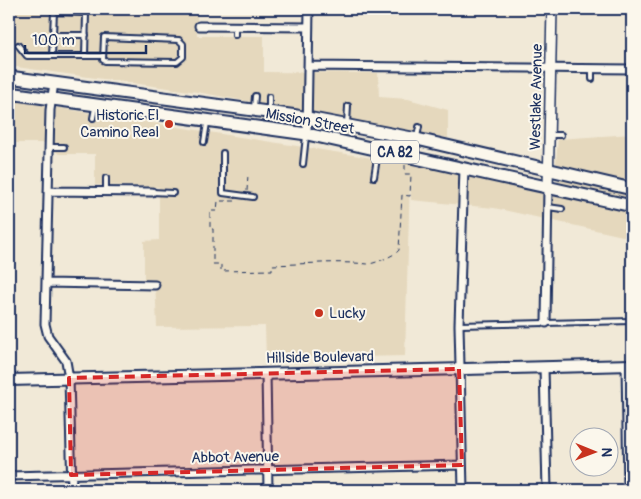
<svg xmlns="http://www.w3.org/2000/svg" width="641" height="499" viewBox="0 0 641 499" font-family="Pangolin,sans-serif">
  <rect width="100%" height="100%" fill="#f1e9d7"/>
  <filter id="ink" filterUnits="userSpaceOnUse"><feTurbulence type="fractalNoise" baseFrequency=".02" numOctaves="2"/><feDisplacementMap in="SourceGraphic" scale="10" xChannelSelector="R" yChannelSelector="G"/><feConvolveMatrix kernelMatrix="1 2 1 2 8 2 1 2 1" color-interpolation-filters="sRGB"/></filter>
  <g filter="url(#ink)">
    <path fill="#e5d8bd" d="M 9,9 L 197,9 L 197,36 L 264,36 L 264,72 L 378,73 L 379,97 L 408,99 L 448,110 L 448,138 L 197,92 L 9,66 Z
      M 9,100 L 410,164 L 559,197 L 556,162 L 558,139 L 632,134 L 632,238 L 494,208 L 411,200 L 410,178 L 405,356 L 266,359 L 265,326 L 157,327 L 155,280 L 144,280 L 144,241 L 159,240 L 159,187 L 95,185 L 95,154 L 59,154 L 44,143 L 9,143 Z"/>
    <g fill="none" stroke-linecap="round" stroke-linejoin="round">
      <g stroke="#1b2f5e" stroke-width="8">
        <path id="service" d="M 53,35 L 86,35
          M 235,35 L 235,27
          M 104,37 L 179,40 L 183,44 L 183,57 L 177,62 L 105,61 L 103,60 Z
          M 18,45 L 27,56 L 103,56
          M 52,56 L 54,12 L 86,13 L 85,56
          M 592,79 L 592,68
          M 254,108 L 255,96
          M 269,110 L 269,97
          M 93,118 L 95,108
          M 347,124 L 348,106
          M 549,135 L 561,135
          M 417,137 L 419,127
          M 204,142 L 207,123
          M 49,147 L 64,147
          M 223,153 L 223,193 L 253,197
          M 303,164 L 306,136
          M 374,177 L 378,152
          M 106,191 L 106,178
          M 152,192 L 173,193
          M 548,207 L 562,209
          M 459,325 L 632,321"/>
      </g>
      <g stroke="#1b2f5e" stroke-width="11">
        <path id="minor" d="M 199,26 L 308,27
          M 308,66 L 632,69
          M 54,83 L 50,110 L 45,324 L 48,336 L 66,361 L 69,378 L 72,490
          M 307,134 L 309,9
          M 48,191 L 152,192
          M 46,283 L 155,285
          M 546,323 L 548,187
          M 626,365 L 628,490
          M 544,367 L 547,490
          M 266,373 L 268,490
          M 9,476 L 462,465
          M 463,490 L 459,325 L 464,168"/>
      </g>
      <g stroke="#1b2f5e" stroke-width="12">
        <path id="tertiary" d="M 548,187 L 552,9"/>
      </g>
      <g stroke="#1b2f5e" stroke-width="14">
        <path id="secondary" d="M 9,380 L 632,365"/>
      </g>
      <g stroke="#1b2f5e" stroke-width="15">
        <path id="primary" d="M 9,77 L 297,116 L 417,139 L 632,189
          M 9,93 L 307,134 L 632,206"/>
      </g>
      <path stroke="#1b2f5e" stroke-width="1" stroke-dasharray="5 4" stroke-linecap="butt" d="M 247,191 L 248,174
        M 235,201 L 218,201 L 217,211 L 210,211 L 210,229 L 213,229 L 213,264 L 221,264 L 221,271 L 272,270 L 272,265 C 304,264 337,261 368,264 C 374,264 396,255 399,250 L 402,195 L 410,196 L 411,174 L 405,174 L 405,165"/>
      <use href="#service" stroke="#fbf7ec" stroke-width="4"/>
      <use href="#minor" stroke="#fbf7ec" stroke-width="7"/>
      <use href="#tertiary" stroke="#fbf7ec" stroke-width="9"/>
      <use href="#secondary" stroke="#fbf7ec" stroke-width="10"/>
      <use href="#primary" stroke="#fbf7ec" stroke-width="11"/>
    </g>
  </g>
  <path fill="#d62828" fill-opacity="0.2" stroke="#d62828" stroke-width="4" stroke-dasharray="10 6" stroke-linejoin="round" d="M 459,369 L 462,465 L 71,475 L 69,378 Z"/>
  <g fill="#c8321e" stroke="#fbf7ec" stroke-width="2">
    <circle cx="169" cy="124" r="5"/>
    <circle cx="319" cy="313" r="5"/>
  </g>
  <g text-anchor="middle" stroke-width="4" stroke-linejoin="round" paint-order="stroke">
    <rect fill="#fbf7ec" stroke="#5e6b89" stroke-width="1" x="371" y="140.5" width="48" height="23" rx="4"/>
    <g font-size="14" font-weight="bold" fill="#1b2f5e">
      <text x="395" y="157">CA 82</text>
    </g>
    <g font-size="15" fill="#1b2f5e" stroke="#fbf7ec">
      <text transform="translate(536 97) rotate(-89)" y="5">Westlake Avenue</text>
      <text transform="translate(310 121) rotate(10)" y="5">Mission Street</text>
      <text transform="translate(320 357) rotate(-1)" y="5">Hillside Boulevard</text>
      <text transform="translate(235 457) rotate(-1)" y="5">Abbot Avenue</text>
    </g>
    <g font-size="15" fill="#1b2f5e" stroke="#fbf7ec" text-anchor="end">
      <text x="159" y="120">Historic El<tspan x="159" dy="17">Camino Real</tspan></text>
      <text x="329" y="318" text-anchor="start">Lucky</text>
    </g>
  </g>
  <rect width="641" height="499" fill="none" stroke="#fbf7ec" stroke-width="30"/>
  <rect x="15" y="15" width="611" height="469" fill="none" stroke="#1b2f5e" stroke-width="2" filter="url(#ink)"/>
  <g transform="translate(594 452) rotate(91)"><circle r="24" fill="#fbf7ec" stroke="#a1a7b3"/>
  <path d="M0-4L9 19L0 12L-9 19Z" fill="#c8321e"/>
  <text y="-8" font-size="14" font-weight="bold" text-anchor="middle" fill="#1b2f5e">N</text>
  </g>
  <path d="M25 45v8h121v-8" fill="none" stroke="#1b2f5e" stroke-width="2.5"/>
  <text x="32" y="45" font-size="15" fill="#1b2f5e" stroke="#fbf7ec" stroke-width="4" paint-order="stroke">100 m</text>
</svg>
